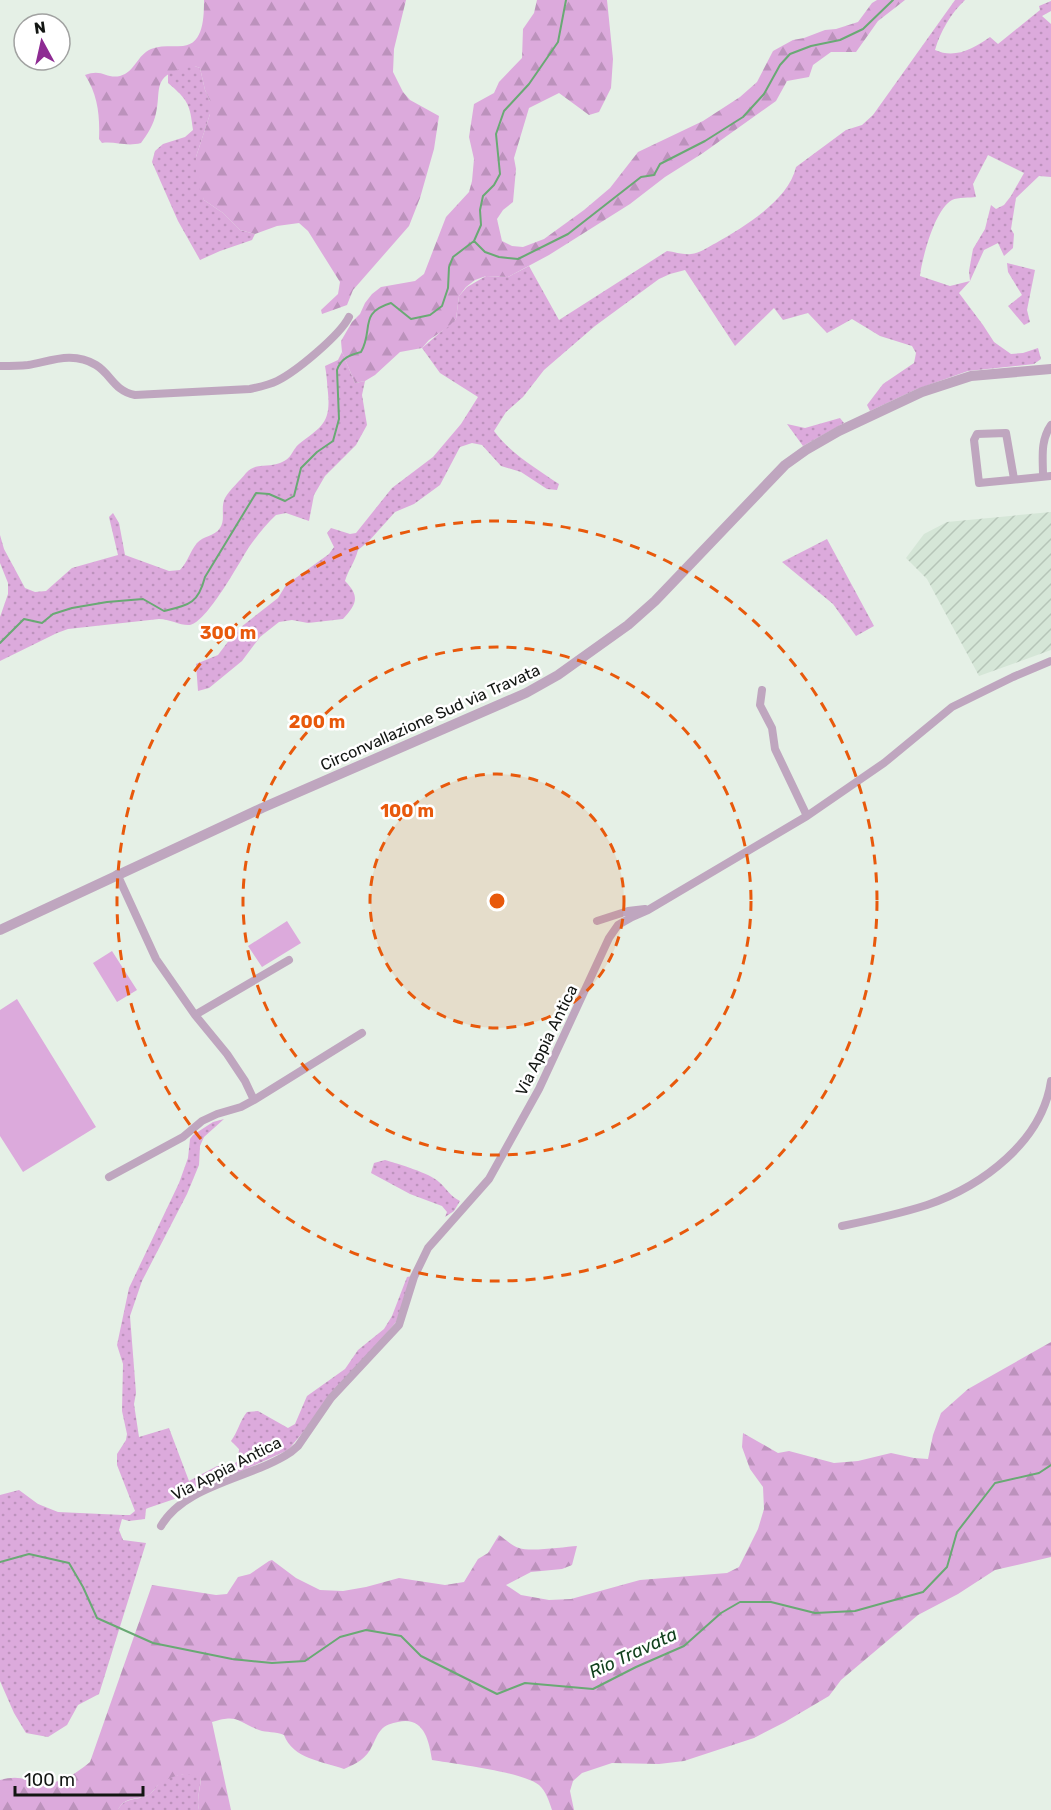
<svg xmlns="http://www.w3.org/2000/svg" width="1051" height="1810" viewBox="0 0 1051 1810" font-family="Rubik,sans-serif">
  <defs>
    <pattern id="industrial-furrows" width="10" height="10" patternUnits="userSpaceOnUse" patternTransform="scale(1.5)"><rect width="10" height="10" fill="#d5e6d7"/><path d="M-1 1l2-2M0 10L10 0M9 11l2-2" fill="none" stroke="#b6c5b8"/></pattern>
    <pattern id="grass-dots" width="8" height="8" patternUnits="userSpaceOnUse" patternTransform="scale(1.5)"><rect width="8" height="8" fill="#dcaadc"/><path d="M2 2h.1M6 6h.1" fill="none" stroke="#bc92bc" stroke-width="1.8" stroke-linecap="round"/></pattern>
    <pattern id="forest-firs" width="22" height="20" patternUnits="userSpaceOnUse" patternTransform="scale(1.5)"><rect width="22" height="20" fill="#dcaadc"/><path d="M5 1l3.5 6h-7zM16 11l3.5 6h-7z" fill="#bc92bc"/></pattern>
  </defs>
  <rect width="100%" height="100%" fill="#e5f0e6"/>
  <path fill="url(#industrial-furrows)" d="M 1051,512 L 1051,650 L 979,676 L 927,579 L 906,558 L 924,534 L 947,522 Z"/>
  <path fill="url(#grass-dots)" fill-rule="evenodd" d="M 955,0 L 965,0 C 951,13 940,32 935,50 C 955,59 973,49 990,37 L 998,44 L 1040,10 L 1039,6 L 1051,1 L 1051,11 L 1042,16 L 1051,24 L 1051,177 L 1039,176 L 1016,198 L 1011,229 L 1014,234 L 1013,248 L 1004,256 L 998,243 L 984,250 L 970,281 L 959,293 L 983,325 L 994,342 L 1011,354 L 1023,353 L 1038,348 L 1041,359 L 1034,364 L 968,371 L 917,389 L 870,411 L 867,405 L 883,384 L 914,363 L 916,353 L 912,346 L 880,336 L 852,319 L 827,333 L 808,313 L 783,320 L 774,308 L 735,346 L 685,270 L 670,274 L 659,279 L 595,326 L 544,370 L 523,397 L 506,412 L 494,431 C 511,454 536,468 559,484 L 557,490 L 547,489 L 521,472 L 501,466 L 482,445 L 472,443 L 460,447 L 440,485 L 414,504 L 395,512 L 369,541 L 358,550 C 355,562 348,570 345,581 C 360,596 357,604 343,619 L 308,623 L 292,620 L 279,622 L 260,637 L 242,661 L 209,688 L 198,691 L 196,664 L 218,655 L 236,631 L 278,598 L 286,585 L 329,554 L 334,547 L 327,533 L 331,528 L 350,534 L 356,533 L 392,488 L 433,457 L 461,424 L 478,397 L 440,373 L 422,348 L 456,319 L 459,296 L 467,287 L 486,276 L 508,277 L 529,266 L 559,320 L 667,251 C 675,252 683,255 691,254 C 700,253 708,247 716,243 C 744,227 789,200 796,167 L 846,130 L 862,125 L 873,115 ZM 988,155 L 1024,173 L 1011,196 L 1004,205 L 996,209 L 991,205 L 985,229 L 973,249 L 969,271 L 970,281 L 950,286 L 920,276 C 922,258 935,209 952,200 C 958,197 970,198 976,197 L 973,184 Z
    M 189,64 L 200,68 L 205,90 L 210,101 L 210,114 L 196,157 L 204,200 L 223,213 L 240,230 L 255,234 L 252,240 L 220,251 L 200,260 L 178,221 L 152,162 L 155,151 L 163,144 L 185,137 L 193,130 C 190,104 188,100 168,83 L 168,73 Z
    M 1007,263 L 1035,270 L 1027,310 L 1030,322 L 1024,325 L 1008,306 L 1022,295 L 1008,272 Z
    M 342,352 L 355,383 L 365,381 L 362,395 L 367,425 L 356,445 L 325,476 L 314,495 L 309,521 L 286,513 L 276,515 C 266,524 257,536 249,547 C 239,563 207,622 190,625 C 181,626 170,619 159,619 L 68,629 L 57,633 L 0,661 L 0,617 L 8,594 L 8,583 L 0,563 L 0,535 L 4,549 L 25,588 L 35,592 L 46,591 L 72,568 L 118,555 L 109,517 L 113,513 L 119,523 L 125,555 L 169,571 L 180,570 C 188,562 190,551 197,543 C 203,536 215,536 220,528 C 226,519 220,508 225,498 C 230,489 240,481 246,473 C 255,462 268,468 280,463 C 293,458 291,451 299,444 C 321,427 331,423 328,393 C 327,384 327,376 325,366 L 338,360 Z
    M 840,418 L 844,423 L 803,446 L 787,424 L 805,428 Z
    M 827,539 L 874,626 L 856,636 L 833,604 L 782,562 Z
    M 224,1119 L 204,1137 L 200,1146 L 199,1165 L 187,1194 L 142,1281 L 130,1316 L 136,1393 L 134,1404 L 139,1437 L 169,1428 L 189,1481 L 217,1466 L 229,1467 L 238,1461 L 239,1449 L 231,1441 C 238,1432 239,1422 247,1412 L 258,1411 L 288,1428 L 295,1424 L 307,1396 L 345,1369 L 358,1350 L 384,1329 L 392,1316 L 407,1277 L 412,1276 L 396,1322 L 288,1450 L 198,1491 L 148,1508 L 146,1509 L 145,1519 L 129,1521 L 122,1519 L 119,1530 L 123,1540 L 146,1543 L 99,1694 L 78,1705 L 67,1725 L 48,1737 L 26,1733 L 14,1713 L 0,1681 L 0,1495 L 19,1490 L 38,1504 L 58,1512 L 123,1515 L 130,1515 L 135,1511 L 117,1465 L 117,1454 L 126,1440 L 127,1434 L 122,1411 L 123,1364 L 117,1345 L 129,1288 L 179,1183 L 188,1158 L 190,1139 L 193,1135 L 213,1122 Z
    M 385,1160 C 398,1164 430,1173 439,1182 C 447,1189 450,1196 460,1201 L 454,1211 L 445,1217 L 447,1212 L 442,1206 L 410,1194 L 371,1173 L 374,1163 Z
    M 189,1773 L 201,1775 C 201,1787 196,1798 199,1810 L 118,1810 C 125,1795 140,1802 151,1793 C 154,1791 155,1788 158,1785 C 166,1777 178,1775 189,1773 Z"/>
  <path fill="url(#forest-firs)" d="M 204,0 L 406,0 L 394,49 L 393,72 L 403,92 L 410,100 L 439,116 L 434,149 L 420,198 L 409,226 L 353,290 L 347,305 L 322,314 L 321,310 L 338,294 L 340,282 L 308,231 L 299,223 L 277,226 L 255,234 L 240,230 L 223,213 L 204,200 L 196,179 L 196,157 L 210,114 L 210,101 L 205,90 L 200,68 C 190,64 187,66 177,70 C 153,79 161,92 156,113 C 154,124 147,135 141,143 C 126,147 115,141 102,143 L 99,139 C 100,116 98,95 85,75 C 102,68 106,79 120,76 C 135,72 137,55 151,49 C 161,45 173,47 183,46 C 204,44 204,16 204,0 Z
    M 537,0 L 607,0 L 613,59 L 611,88 L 599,112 L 589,115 L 559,93 L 529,108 L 514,158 L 516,169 L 513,202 L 503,210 L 497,219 L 502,241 L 512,246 L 523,247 L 544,239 L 584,210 L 610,188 L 638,152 L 703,121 L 740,97 L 757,82 L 773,51 L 793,40 L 804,38 L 825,30 L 836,29 L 858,22 L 872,3 L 877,0 L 905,0 L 878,21 L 856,52 L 831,52 L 813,65 L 809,77 L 787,81 L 776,101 L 703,153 L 665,177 L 630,204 L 549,255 L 508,277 L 486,276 L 475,280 L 466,287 L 459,296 L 456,319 L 448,327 L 429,340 L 422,348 L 400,352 L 375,375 L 365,381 L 355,383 L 342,352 L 341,341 L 352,322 L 360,314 L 365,303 L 372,294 L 381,287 L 415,281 L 424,274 L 446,217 L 469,192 L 472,181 L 474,159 L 469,137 L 474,104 L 494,93 L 499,82 L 522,58 L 523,29 L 534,13 Z
    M 1051,1342 L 1051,1557 L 995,1570 L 958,1594 L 918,1615 L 841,1680 L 829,1696 L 785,1722 L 754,1738 L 684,1761 L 659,1764 L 612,1763 L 582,1773 L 573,1781 L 570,1791 L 574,1810 L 552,1810 C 549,1801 546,1791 539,1785 C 523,1772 455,1764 432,1760 C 429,1739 423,1716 398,1722 C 392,1723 385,1725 381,1730 C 377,1734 375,1741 372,1746 C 367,1758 356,1764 344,1769 C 322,1761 293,1759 284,1735 C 275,1731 267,1733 259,1730 C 236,1721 238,1714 212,1722 L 231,1810 L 199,1810 C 196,1798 201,1788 201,1776 C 187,1772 172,1775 160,1784 C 156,1786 154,1791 150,1794 C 139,1801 125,1795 118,1810 L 0,1810 L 0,1780 C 15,1776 25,1777 38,1786 C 61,1782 72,1777 90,1762 L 152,1585 L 216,1595 L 227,1594 L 238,1577 L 250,1574 L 269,1561 L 272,1560 L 296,1578 L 320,1590 L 343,1591 L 366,1587 L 399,1578 L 445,1585 L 464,1582 L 478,1559 L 488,1553 L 499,1535 C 505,1539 512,1546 519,1548 C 530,1552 564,1547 577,1546 L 572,1565 L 562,1569 L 531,1572 L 506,1585 L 521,1595 L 549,1600 L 571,1599 L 640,1580 L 727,1573 L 739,1567 L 758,1529 L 764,1509 L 763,1487 L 750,1469 L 742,1447 L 743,1433 L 778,1453 L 789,1451 L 834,1463 L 858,1461 L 891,1453 L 914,1458 L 928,1459 L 933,1435 L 941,1413 L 968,1389 Z"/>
  <path fill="#dcaadc" d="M 287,921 L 301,943 L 262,967 L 248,946 Z
    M 112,951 L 137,990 L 117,1002 L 93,963 Z
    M 17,999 L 96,1127 L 23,1172 L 0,1136 L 0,1010 Z"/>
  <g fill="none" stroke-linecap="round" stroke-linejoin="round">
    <path stroke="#69a974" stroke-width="2" d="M 474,241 L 485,252 L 499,257 L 518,259 L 568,234 L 641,177 L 654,175 L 660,164 L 705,141 L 743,117 L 764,94 L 780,65 L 790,54 L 811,46 L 840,40 L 863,29 L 893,0
      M 0,643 L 24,619 L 42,623 L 53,614 L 72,608 L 107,602 L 143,599 L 164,611 C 189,605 198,604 205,577 L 256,493 L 269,494 L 285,501 L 294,496 L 301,468 L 317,452 L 333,441 L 339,419 L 337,370 C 341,358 350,355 361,352 C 374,329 358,313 391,303 L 411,319 L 430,315 L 442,306 L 448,288 L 449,267 L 453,257 L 474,241 L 481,225 L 480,210 L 483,196 L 494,185 L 500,174 L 496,134 L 504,111 L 529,84 L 558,42 L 566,0
      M 0,1562 L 29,1554 L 69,1563 L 83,1587 L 97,1618 L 153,1643 L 232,1659 L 272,1663 L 305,1661 L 340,1637 L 366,1630 L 401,1636 L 421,1656 L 497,1694 L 525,1683 L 593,1689 L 636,1667 L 684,1646 L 721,1613 L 740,1602 L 771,1602 L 815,1613 L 855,1611 L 923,1592 L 947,1567 L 957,1532 L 995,1483 L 1039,1473 L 1051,1465"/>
    <path stroke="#bfa6bf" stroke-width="8" d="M 0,366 C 9,366 19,366 28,365 C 51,361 73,351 96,365 C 111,374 114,391 135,395 L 250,389 C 259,387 269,385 277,381 C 297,371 340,335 349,317
      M 1043,476 C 1043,458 1040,441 1051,425
      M 1014,479 L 1006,433 L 977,434 L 974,440 L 979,483 L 1051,476
      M 762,690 L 760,705 L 772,728 L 775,749 L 807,816
      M 597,921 L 628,911 L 645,909
      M 195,1015 L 289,960
      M 254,1100 L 362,1033
      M 109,1177 L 183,1137 L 202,1121 L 217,1114 L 241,1107 L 254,1100 L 245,1081 L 227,1054 L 195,1015 L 156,959 L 117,874
      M 842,1226 C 871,1220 899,1214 927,1205 C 982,1186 1042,1142 1051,1081
      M 161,1526 C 185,1484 253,1478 291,1452 L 298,1446 L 331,1398 L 399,1325 L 414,1277 L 428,1248 L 489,1179 L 539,1089 L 609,938 L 618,925 L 632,917 L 648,910 L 807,816 L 884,763 L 952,707 L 1013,677 L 1051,661"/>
    <path stroke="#bfa6bf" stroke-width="10" d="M 0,930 L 262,808 L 526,693 L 558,675 L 628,625 L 655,601 L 785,465 L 806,450 L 839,431 L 922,392 L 971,376 L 1051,369"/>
  </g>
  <circle cx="497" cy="901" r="127" fill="#e8590c" fill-opacity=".12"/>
  <g fill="none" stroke="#e8590c" stroke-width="3" stroke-dasharray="10 8">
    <circle cx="497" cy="901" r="127"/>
    <circle cx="497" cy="901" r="254"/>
    <circle cx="497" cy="901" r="380"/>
  </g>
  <g text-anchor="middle" stroke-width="5" stroke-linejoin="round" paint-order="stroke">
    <g font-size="16" fill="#131613" stroke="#fff">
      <text transform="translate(430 717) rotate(-24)" y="6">Circonvallazione Sud via Travata</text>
      <text transform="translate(546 1040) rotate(-64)" y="6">Via Appia Antica</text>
      <text transform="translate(226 1468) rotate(-27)" y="6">Via Appia Antica</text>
    </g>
    <g font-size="18" font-style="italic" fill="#12411e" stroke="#fff">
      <text transform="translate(633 1653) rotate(-25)" y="6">Rio Travata</text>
    </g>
  </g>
  <circle cx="497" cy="901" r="9" fill="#e8590c" stroke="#fff" stroke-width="3"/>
  <g font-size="18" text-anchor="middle" font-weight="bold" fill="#e8590c" stroke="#fff" stroke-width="5" stroke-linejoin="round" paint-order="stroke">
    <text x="228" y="639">300 m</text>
    <text x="317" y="728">200 m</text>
    <text x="407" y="817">100 m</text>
  </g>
  <g transform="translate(42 42) rotate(352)"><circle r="28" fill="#ffffff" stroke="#a1a2a1" stroke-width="1.5"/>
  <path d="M0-4.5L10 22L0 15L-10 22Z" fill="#8e2b93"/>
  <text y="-9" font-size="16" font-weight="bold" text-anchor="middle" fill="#131613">N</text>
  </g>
  <path d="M15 1786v9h128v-9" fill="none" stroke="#131613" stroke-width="3"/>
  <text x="24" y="1786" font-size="18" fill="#131613" stroke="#ffffff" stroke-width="4.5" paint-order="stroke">100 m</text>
</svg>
